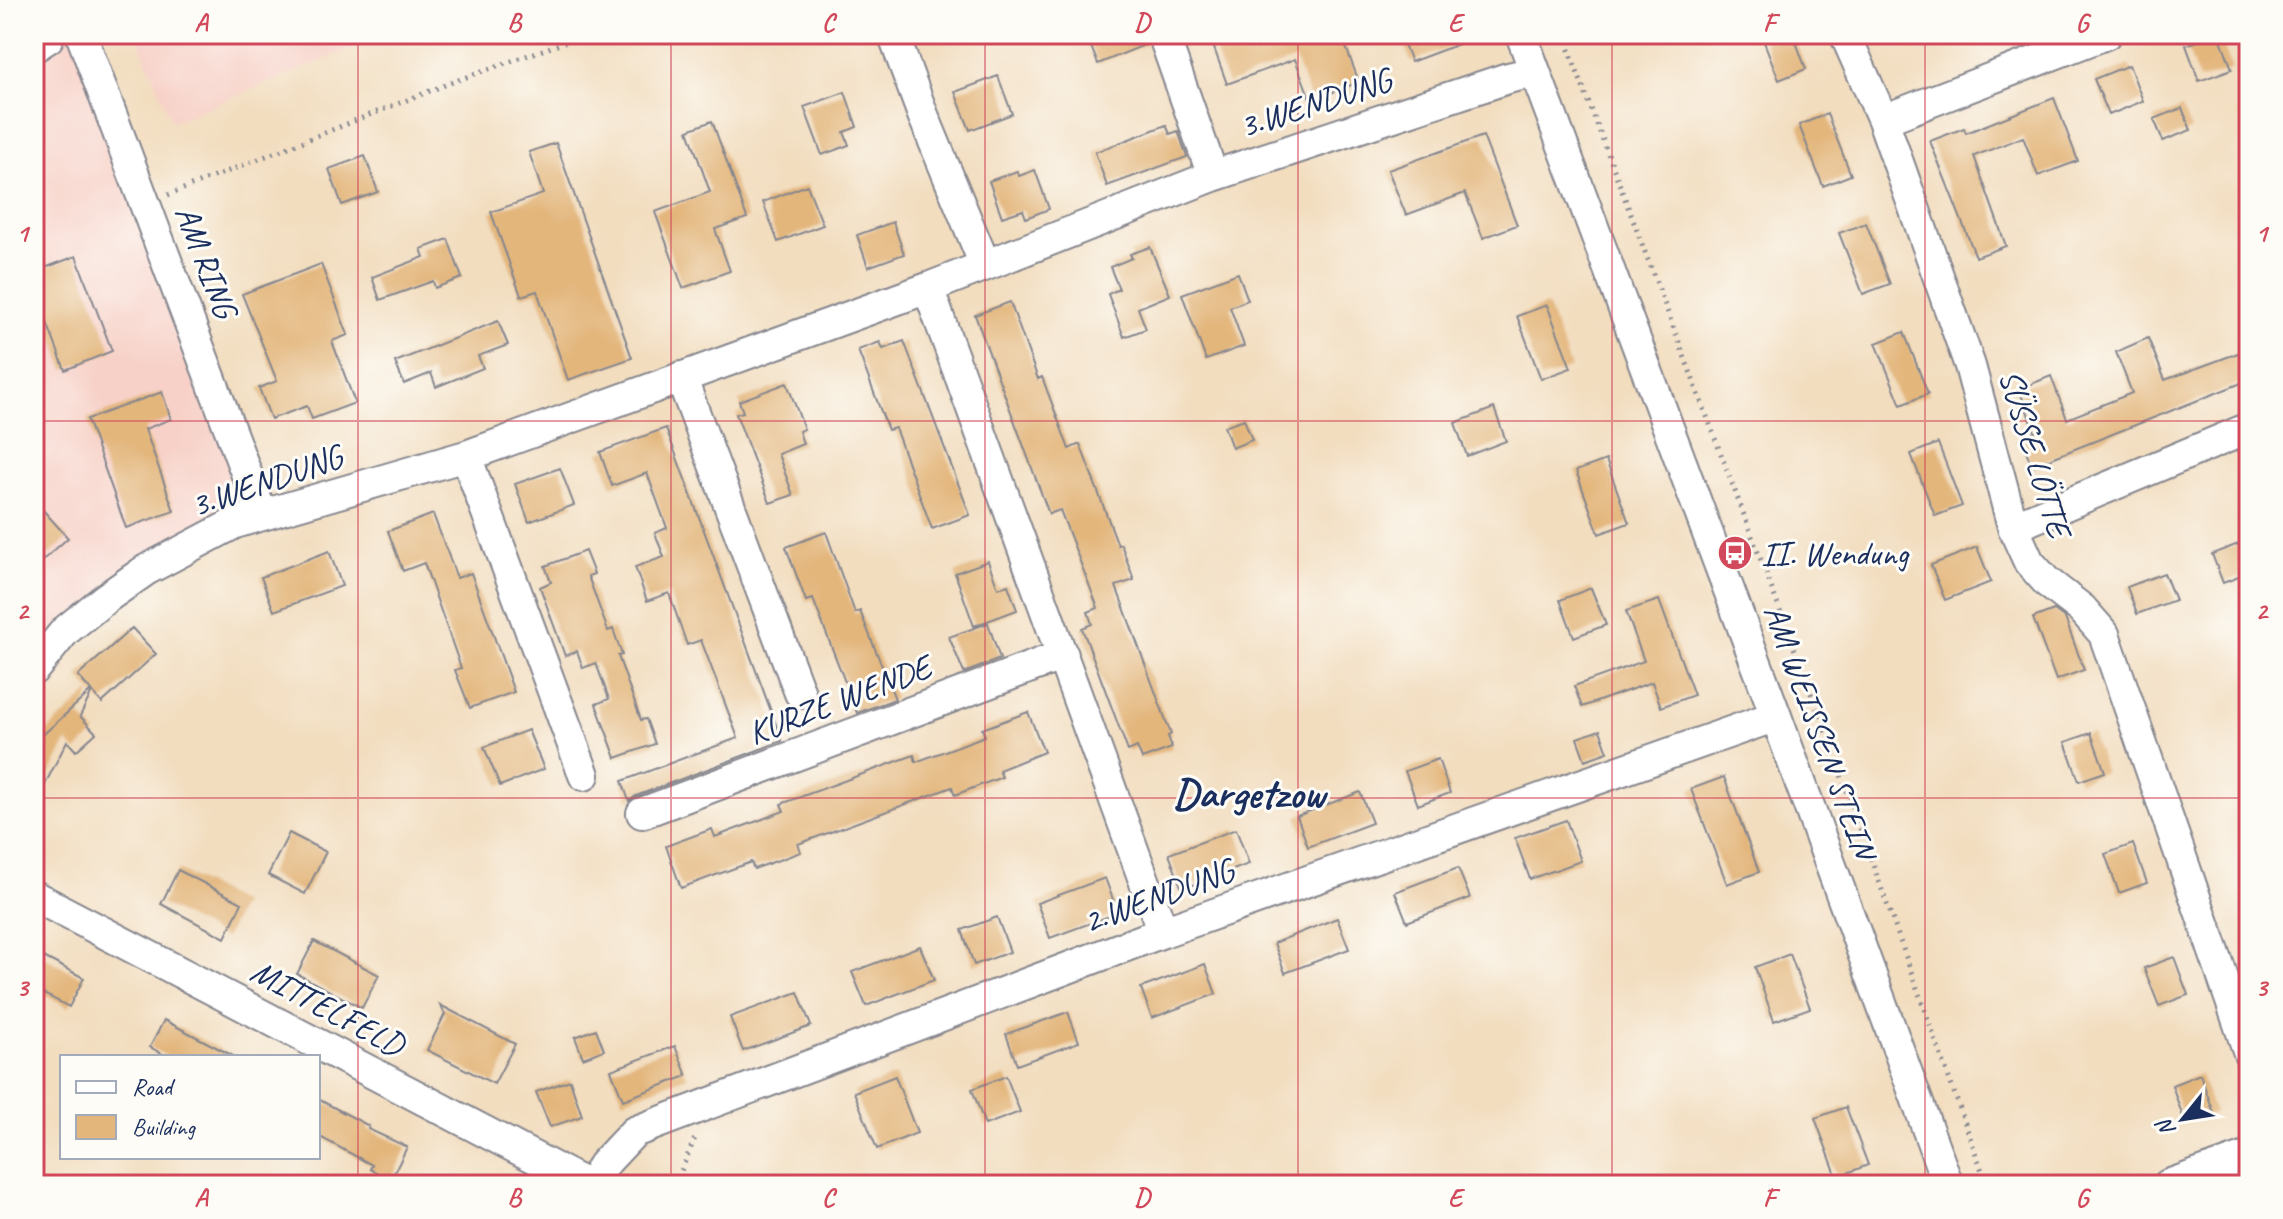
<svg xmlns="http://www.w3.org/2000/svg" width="2283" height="1219" viewBox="0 0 2283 1219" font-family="Caveat,sans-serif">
  <rect width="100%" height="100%" fill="#fdfcf7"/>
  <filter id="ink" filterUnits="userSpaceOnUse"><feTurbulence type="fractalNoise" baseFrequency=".0125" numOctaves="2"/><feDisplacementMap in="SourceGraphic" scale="16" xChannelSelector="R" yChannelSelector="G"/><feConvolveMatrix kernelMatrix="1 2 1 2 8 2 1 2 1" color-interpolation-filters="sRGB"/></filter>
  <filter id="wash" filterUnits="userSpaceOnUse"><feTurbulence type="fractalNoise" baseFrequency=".006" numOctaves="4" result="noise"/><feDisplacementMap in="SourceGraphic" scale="32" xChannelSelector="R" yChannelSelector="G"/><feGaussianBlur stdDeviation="1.8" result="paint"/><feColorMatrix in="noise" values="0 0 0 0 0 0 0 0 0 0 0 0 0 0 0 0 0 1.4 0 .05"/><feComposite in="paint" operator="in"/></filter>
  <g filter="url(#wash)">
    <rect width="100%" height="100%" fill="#f2ddbf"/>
    <path fill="#f7d1c8" d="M 34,34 L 81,34 L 262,515 L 222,528 L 34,669 Z
      M 136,34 L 388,34 L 172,122 Z"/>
    <g id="blocks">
      <path fill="#e3b67c" d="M 1086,34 L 1145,34 L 1147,44 L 1098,64 Z
        M 1209,34 L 1252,34 L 1257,48 L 1294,34 L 1341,34 L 1359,82 L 1311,101 L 1295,59 L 1227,84 Z
        M 1400,34 L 1480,34 L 1480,36 L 1411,62 Z
        M 1761,34 L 1793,34 L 1806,69 L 1779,80 Z
        M 2219,34 L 2232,69 L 2199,81 L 2186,45 Z
        M 2129,65 L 2143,101 L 2109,115 L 2094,79 Z
        M 998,76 L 1012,114 L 970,130 L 955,92 Z
        M 845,92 L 857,127 L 844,132 L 849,145 L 822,155 L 804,107 Z
        M 2054,98 L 2078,161 L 2038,176 L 2023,137 L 1974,156 L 2006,246 L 1976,257 L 1930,141 L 1964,128 L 1966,133 Z
        M 2182,108 L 2191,130 L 2163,141 L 2154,119 Z
        M 1827,114 L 1851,175 L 1823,186 L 1799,125 Z
        M 712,121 L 747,218 L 715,229 L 730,271 L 683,288 L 655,212 L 710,192 L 688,130 Z
        M 1166,125 L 1170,134 L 1178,131 L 1187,157 L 1107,186 L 1095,152 Z
        M 1483,136 L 1517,225 L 1483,238 L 1465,193 L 1406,215 L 1388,170 Z
        M 556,143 L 632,358 L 568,380 L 537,291 L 521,296 L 491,212 L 543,194 L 529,152 Z
        M 365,156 L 378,192 L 342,205 L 329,169 Z
        M 1035,170 L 1049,209 L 1026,218 L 1023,210 L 1002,217 L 989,181 L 1017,171 L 1019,176 Z
        M 807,185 L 823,225 L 778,242 L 763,202 Z
        M 893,222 L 904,254 L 868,267 L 857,235 Z
        M 1866,223 L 1890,284 L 1863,294 L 1839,233 Z
        M 448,239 L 462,278 L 435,288 L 433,281 L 380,300 L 372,277 L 424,257 L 421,249 Z
        M 1150,247 L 1170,295 L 1138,308 L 1146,329 L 1124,337 L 1108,294 L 1119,289 L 1110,267 L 1132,258 L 1130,254 Z
        M 76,256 L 112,351 L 65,370 L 34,288 L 34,272 Z
        M 321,264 L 348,335 L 332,341 L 355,403 L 312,419 L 307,406 L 271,419 L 259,388 L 277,381 L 242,294 Z
        M 1238,273 L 1248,300 L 1230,307 L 1244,346 L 1206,360 L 1182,294 Z
        M 1010,302 L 1038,379 L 1042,377 L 1069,449 L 1080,444 L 1118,545 L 1121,544 L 1134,580 L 1116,586 L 1171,734 L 1168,736 L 1172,748 L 1142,759 L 1137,747 L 1128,751 L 1082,628 L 1092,624 L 1088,612 L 1098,608 L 1060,510 L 1049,514 L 975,315 Z
        M 1547,305 L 1571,368 L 1541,379 L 1517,316 Z
        M 498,321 L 508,345 L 478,356 L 483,368 L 436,387 L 431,373 L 404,384 L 395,362 Z
        M 1904,332 L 1928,394 L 1901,405 L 1876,343 Z
        M 2148,338 L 2165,380 L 2249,349 L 2249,380 L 2032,466 L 2021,438 L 2035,432 L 2019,389 L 2051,376 L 2067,419 L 2132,393 L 2116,352 Z
        M 904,341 L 970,515 L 932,529 L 895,428 L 888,430 L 858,350 L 880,342 L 883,349 Z
        M 787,383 L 804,429 L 799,431 L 803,444 L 778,454 L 793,495 L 770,503 L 736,414 L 743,412 L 739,401 Z
        M 162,392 L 171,419 L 145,429 L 174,511 L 126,528 L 87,419 Z
        M 1494,408 L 1506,441 L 1467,456 L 1455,423 Z
        M 1244,419 L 1252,440 L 1232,448 L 1224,426 Z
        M 666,428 L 782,741 L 636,796 L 629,801 L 622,781 L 738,738 L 701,640 L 687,645 L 669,593 L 647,601 L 635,567 L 664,557 L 655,533 L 667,528 L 647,473 L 612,486 L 600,452 Z
        M 1938,443 L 1962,506 L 1935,516 L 1911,454 Z
        M 1606,460 L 1629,523 L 1599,534 L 1576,471 Z
        M 560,468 L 574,505 L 529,522 L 515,484 Z
        M 34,500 L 68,538 L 34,568 Z
        M 433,514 L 457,578 L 471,573 L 514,692 L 470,708 L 455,670 L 461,668 L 424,563 L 403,571 L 388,531 Z
        M 826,532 L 855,613 L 860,611 L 895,699 L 857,713 L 813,599 L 806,601 L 786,547 Z
        M 2249,540 L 2249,573 L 2223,583 L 2212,554 Z
        M 1977,547 L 1991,582 L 1945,600 L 1931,565 Z
        M 329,551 L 342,586 L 274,611 L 261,577 Z
        M 585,551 L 594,574 L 588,576 L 608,631 L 613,629 L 622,655 L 618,656 L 641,720 L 646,719 L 655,744 L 616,758 L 596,704 L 609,699 L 596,663 L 583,668 L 577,651 L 565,656 L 540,587 L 551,582 L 545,566 Z
        M 988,561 L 998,588 L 1008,585 L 1017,610 L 974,626 L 955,573 Z
        M 2164,573 L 2175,600 L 2137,614 L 2127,587 Z
        M 1591,588 L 1606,625 L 1574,637 L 1560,600 Z
        M 1659,600 L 1694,695 L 1661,707 L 1652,682 L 1582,707 L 1574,686 L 1644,661 L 1626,611 Z
        M 2054,610 L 2065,618 L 2084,670 L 2056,680 L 2033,618 Z
        M 988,623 L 1000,659 L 964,673 L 949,637 Z
        M 132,628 L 156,654 L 102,703 L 78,676 Z
        M 90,692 L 91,694 L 80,716 L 96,733 L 76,751 L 67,741 L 34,806 L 34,743 Z
        M 1028,712 L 1044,752 L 999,770 L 1002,777 L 955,795 L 952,787 L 798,844 L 801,852 L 754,869 L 751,862 L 681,888 L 666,846 L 712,829 L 715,837 L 784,811 L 781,804 L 914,755 L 916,762 L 985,736 L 982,729 Z
        M 528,730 L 544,769 L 500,786 L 484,747 Z
        M 1600,730 L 1608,752 L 1585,760 L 1577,738 Z
        M 2091,733 L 2105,772 L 2079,781 L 2065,742 Z
        M 1438,759 L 1450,793 L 1418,805 L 1405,771 Z
        M 1724,777 L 1759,872 L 1727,884 L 1691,789 Z
        M 1360,792 L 1372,823 L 1308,847 L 1297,816 Z
        M 1566,820 L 1581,861 L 1530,879 L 1515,838 Z
        M 1236,829 L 1249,864 L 1182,889 L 1169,854 Z
        M 289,833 L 326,852 L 305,894 L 268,875 Z
        M 2133,844 L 2147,883 L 2119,893 L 2105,854 Z
        M 1458,868 L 1470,898 L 1407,922 L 1395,892 Z
        M 178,870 L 242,903 L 225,938 L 161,904 Z
        M 1105,878 L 1118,913 L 1050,938 L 1037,903 Z
        M 997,917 L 1010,952 L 974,965 L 962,930 Z
        M 1337,918 L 1349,949 L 1285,973 L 1274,943 Z
        M 314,941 L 379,975 L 362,1008 L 297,974 Z
        M 920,946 L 934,980 L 866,1006 L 852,972 Z
        M 34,952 L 84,978 L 69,1007 L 34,989 Z
        M 1790,954 L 1810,1008 L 1774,1021 L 1755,967 Z
        M 2174,957 L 2188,995 L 2159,1006 L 2144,968 Z
        M 1205,964 L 1216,994 L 1152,1018 L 1141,988 Z
        M 798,992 L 811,1026 L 743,1051 L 730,1017 Z
        M 440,1005 L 515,1044 L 494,1084 L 427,1050 L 445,1014 Z
        M 1068,1012 L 1079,1042 L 1017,1065 L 1006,1034 Z
        M 164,1020 L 235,1057 L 168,1057 L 150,1047 Z
        M 596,1029 L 604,1050 L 583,1058 L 575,1037 Z
        M 675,1046 L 687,1076 L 623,1100 L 611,1070 Z
        M 2200,1074 L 2214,1113 L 2185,1123 L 2172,1085 Z
        M 895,1076 L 917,1133 L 877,1149 L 854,1092 Z
        M 1006,1076 L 1020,1112 L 985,1125 L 972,1089 Z
        M 570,1080 L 582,1116 L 550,1127 L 536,1092 Z
        M 318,1099 L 369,1126 L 368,1129 L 407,1147 L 391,1180 L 370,1169 L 372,1165 L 318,1136 Z
        M 1846,1107 L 1868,1165 L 1837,1177 L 1815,1118 Z"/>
    </g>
  </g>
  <g filter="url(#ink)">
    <use href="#blocks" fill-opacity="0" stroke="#86868e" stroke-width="2"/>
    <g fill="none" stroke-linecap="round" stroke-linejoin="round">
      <g stroke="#86868e" stroke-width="34">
        <path id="minor" d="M 81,34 L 262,515
          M 893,34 L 923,115 L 985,265
          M 1163,34 L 1213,176
          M 1521,34 L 1776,716 L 1948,1185
          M 1845,34 L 1883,120 L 1970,366 L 2013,527 L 2029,562 L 2047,582 L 2082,609 L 2104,634 L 2249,1053
          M 34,47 L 48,38 L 49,34
          M 1883,120 L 2106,34
          M 928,288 L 1163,932
          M 681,377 L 800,693
          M 466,456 L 584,775
          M 2013,527 L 2249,428
          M 34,669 L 65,631 L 106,598 L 146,570 L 235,523 L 466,456 L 928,288 L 1213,176 L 1508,78 L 1534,72
          M 642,813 L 1063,655
          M 34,896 L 587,1185
          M 591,1185 L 603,1165 L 634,1132 L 1163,932 L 1776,716
          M 2168,1185 L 2249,1156"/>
      </g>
      <path stroke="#86868e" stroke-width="5" stroke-dasharray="2 6" stroke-linecap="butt" d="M 1563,34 L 1829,741 L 1987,1185
        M 168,195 L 455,81 L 588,34
        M 675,1185 L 695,1138"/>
      <use href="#minor" stroke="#fff" stroke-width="30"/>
    </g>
  </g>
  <path fill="none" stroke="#d1495b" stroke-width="2" stroke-opacity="0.55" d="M 358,34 L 358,1185M 671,34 L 671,1185M 985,34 L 985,1185M 1298,34 L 1298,1185M 1612,34 L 1612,1185M 1925,34 L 1925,1185M 34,421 L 2249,421M 34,798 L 2249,798"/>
  <defs>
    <g id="bus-disc" transform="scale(1.8)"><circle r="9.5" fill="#d1495b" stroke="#fdfcf7"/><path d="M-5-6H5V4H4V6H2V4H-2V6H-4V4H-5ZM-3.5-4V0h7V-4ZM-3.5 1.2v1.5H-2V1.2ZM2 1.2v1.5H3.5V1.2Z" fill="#fff"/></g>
  </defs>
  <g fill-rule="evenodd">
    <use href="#bus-disc" x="1735" y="553"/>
  </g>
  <g text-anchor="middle" stroke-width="6" stroke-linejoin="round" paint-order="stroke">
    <g font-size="34" fill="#1b2f5e" stroke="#fdfcf7">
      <text transform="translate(1315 102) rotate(-18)" y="12">3.WENDUNG</text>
      <text transform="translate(207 261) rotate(69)" y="12">AM RING</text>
      <text transform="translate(2036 453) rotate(73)" y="12">SÜSSE LÖTTE</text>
      <text transform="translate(266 480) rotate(-19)" y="12">3.WENDUNG</text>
      <text transform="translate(839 699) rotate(-21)" y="12">KURZE WENDE</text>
      <text transform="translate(1821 731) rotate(70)" y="12">AM WEISSEN STEIN</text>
      <text transform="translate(1158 895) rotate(-20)" y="12">2.WENDUNG</text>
      <text transform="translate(328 1007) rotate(28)" y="12">MITTELFELD</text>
    </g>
    <g font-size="34" fill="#1b2f5e" stroke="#fdfcf7" text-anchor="start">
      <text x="1761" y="565">II. Wendung</text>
    </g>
    <g font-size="42" font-weight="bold" fill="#1b2f5e" stroke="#fdfcf7">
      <text x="1249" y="807">Dargetzow</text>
    </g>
  </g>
  <rect width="2283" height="1219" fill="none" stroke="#fdfcf7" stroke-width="88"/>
  <rect x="60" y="1055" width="260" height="104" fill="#fdfcf7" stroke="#a3aaba" stroke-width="2"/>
  <rect x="76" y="1081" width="40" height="12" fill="#ffffff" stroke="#a3aaba" stroke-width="2"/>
  <text x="132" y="1095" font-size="24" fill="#1b2f5e">Road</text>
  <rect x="76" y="1115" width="40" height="24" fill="#e3b67c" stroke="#a3aaba" stroke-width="2"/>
  <text x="132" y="1135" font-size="24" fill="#1b2f5e">Building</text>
  <g transform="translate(2183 1119) rotate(240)" stroke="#fdfcf7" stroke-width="6" paint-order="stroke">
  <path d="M0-6L14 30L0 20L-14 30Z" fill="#1b2f5e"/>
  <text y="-12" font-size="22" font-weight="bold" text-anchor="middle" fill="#1b2f5e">N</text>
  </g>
  <rect x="44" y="44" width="2195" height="1131" fill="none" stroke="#d1495b" stroke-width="3"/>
  <g font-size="26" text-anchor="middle" font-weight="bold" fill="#d1495b">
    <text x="201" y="31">A</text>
    <text x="514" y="31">B</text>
    <text x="828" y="31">C</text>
    <text x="1142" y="31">D</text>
    <text x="1455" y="31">E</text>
    <text x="1769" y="31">F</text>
    <text x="2082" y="31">G</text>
    <text x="22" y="242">1</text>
    <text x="2261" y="242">1</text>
    <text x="22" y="619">2</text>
    <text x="2261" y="619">2</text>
    <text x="22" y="996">3</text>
    <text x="2261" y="996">3</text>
    <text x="201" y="1206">A</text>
    <text x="514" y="1206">B</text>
    <text x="828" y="1206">C</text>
    <text x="1142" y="1206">D</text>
    <text x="1455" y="1206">E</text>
    <text x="1769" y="1206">F</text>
    <text x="2082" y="1206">G</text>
  </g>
</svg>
